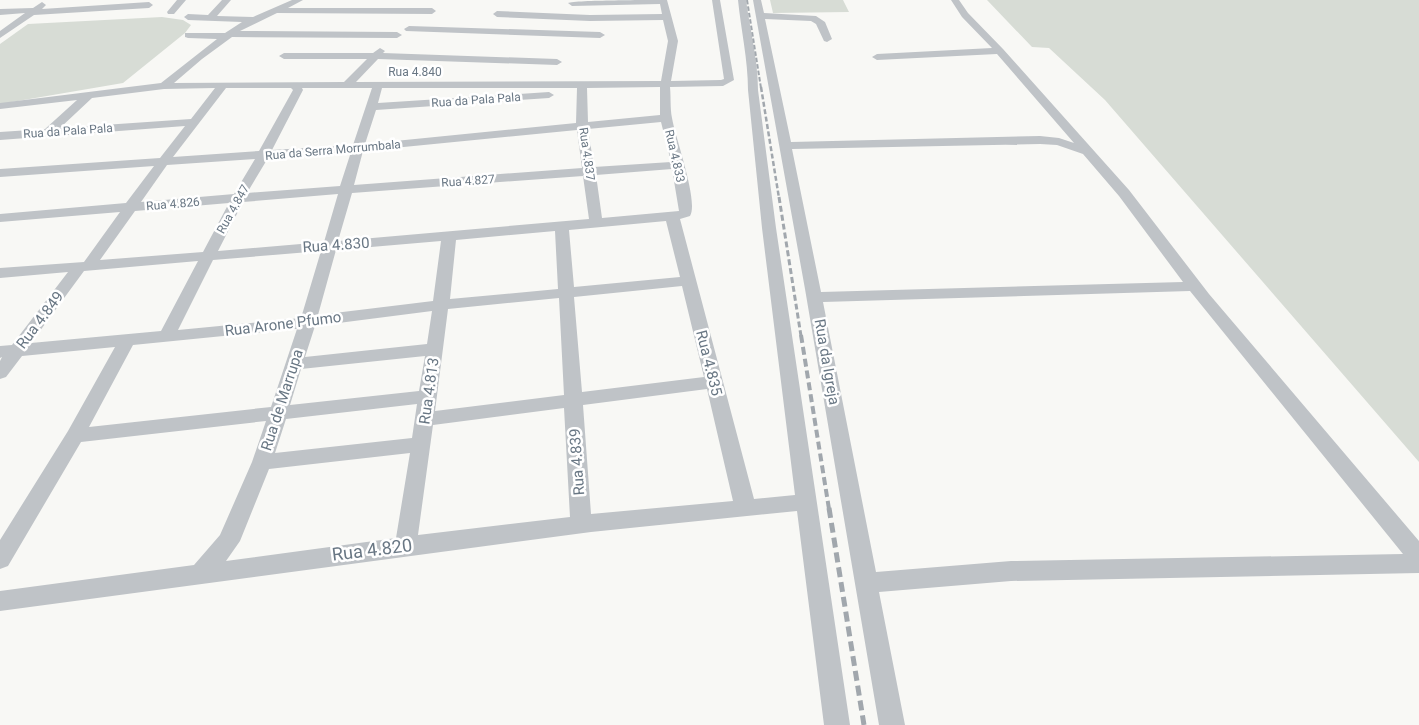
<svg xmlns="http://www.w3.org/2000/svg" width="1419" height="725" viewBox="0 0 1419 725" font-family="Roboto,sans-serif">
  <rect width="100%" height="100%" fill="#f8f8f5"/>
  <path fill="#d7dcd5" d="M 770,0 L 843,0 L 849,12 L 773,13 Z
    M 987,0 L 1419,0 L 1419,462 L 1105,100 L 1049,48 L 1032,47 Z
    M 162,17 L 183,20 L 191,25 L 185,33 L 123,83 L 0,104 L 0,44 L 28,24 Z"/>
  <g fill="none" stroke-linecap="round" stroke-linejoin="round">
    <path fill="#bfc3c7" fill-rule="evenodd" d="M 177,0 L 186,0 L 174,14 L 168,14 L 167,12 Z
      M 222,0 L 231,0 L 217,16 L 253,17 L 292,0 L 303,0 L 288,8 L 432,8 L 436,11 L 432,14 L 277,13 L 240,31 L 397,32 L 402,35 L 397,38 L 232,37 L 202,59 L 174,83 L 344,82 L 367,59 L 284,59 L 279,56 L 284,53 L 373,53 L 380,48 L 385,51 L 383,53 L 557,59 L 562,62 L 557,65 L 378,59 L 356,82 L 661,81 L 668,41 L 663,20 L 590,21 L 497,17 L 493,14 L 497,11 L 590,15 L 662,14 L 660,4 L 572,6 L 568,3 C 576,0 651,0 667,0 L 678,41 L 671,81 L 721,80 L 724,79 L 712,0 L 720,0 L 734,80 L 723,86 L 670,87 C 671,97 670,108 672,118 C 675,137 699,202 690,216 L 680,219 L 754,499 L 795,495 L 762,228 L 748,90 C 748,60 741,30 738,0 L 746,0 C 750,30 758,60 758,90 L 776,228 L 850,725 L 824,725 L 797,511 L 591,532 L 0,611 L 0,591 L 194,565 L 220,535 L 252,462 L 266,421 L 81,442 L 8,566 L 0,569 L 0,540 L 68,431 L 115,347 L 22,356 L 6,377 L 0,379 L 0,361 L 2,357 L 0,358 L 0,346 L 12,345 L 68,272 L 0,278 L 0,268 L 84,262 L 120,212 L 0,222 L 0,214 L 126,203 L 154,166 L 0,177 L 0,169 L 160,158 L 185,126 L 0,140 L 0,132 L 45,129 L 77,100 L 0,109 L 0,103 L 161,83 L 217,39 L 188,38 L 185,37 L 185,33 L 225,33 L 242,22 L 188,20 L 184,17 L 188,14 L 208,15 ZM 660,87 L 660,115 L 588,122 L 587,88 ZM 215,88 L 191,119 L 60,128 L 92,98 L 164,89 ZM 226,88 L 291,88 L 293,90 L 259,151 L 173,157 ZM 302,88 L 372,88 L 353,145 L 272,150 L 303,90 ZM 382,88 L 577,88 L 576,123 L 365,144 L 376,110 L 549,98 L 554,95 L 549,92 L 378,103 ZM 661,122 L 671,162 L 594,167 L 588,129 ZM 577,130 L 582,168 L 354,185 L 363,151 ZM 351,152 L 340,186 L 247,193 L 268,158 ZM 255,159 L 234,194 L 141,202 L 167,165 ZM 672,169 L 679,211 L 602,218 L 596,175 ZM 583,176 L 589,219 L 338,241 L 352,193 ZM 338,194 L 324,242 L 218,251 L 243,202 ZM 229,203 L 203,252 L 100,260 L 135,211 ZM 666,221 L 680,277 L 574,287 L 569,230 ZM 555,231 L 558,289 L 450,299 L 456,240 ZM 441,241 L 433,301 L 318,315 L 336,250 ZM 321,251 L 301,318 L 178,330 L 213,260 ZM 198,261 L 161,331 L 31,343 L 84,271 ZM 682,286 L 704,377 L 582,392 L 574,297 ZM 559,298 L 564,395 L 435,411 L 448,309 ZM 432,311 L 427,344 L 305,357 L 315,326 ZM 294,329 L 297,329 L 271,407 L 89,427 L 133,345 ZM 425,356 L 419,391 L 290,405 L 301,369 ZM 707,389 L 733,501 L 591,514 L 583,405 ZM 417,404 L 412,438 L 275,453 L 286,419 ZM 564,408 L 570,517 L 418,535 L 433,425 ZM 410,453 L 396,538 L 226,561 L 240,541 L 269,469 Z
      M 753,0 L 761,0 L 764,13 L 816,16 L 825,22 L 832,39 L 827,42 L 824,41 L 816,24 L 811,21 L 765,19 L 791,142 L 1040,136 L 1059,138 L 1074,143 L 997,54 L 877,60 L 872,57 L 877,54 L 992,48 L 962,17 L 951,0 L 959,0 L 968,13 L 1003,49 L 1129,190 L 1209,294 L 1419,541 L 1419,573 L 1011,581 L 879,592 L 905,725 L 879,725 L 805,289 ZM 1040,144 L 1057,145 L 1083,154 L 1119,196 L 1183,282 L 821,292 L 792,149 ZM 1190,291 L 1403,554 L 1011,561 L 876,572 L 823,302 Z
      M 42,2 L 46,5 L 42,9 L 149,2 L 153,5 L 149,8 L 34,15 L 0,38 L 0,31 L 25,13 L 0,15 L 0,9 L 33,8 Z
      M 409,26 L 600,32 L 605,35 L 600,38 L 406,31 L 404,29 Z"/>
    <path stroke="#a1a7ad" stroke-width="2" stroke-dasharray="4.5 2" stroke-linecap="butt" d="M 747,0 L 761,88"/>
    <path stroke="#a1a7ad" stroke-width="2.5" stroke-dasharray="5 2.5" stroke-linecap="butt" d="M 761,87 L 779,198"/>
    <path stroke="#a1a7ad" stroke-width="3" stroke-dasharray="6 3" stroke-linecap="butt" d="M 779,197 L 801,336"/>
    <path stroke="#a1a7ad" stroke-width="4" stroke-dasharray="8 4" stroke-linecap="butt" d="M 801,335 L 829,509"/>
    <path stroke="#a1a7ad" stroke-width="5" stroke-dasharray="10 5" stroke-linecap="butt" d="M 829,508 L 864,725"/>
  </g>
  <g text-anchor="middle" stroke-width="5" stroke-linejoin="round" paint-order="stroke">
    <g font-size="12" fill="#697784" stroke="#fff">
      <text x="415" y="76">Rua 4.840</text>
      <text transform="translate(476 100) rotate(-4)" y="4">Rua da Pala Pala</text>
      <text transform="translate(68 131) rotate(-4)" y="4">Rua da Pala Pala</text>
      <text transform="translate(333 150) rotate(-5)" y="4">Rua da Serra Morrumbala</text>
      <text transform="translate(587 154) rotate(82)" y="4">Rua 4.837</text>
      <text transform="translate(675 156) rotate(77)" y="4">Rua 4.833</text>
      <text transform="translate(468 181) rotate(-4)" y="4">Rua 4.827</text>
      <text transform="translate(173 204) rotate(-5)" y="4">Rua 4.826</text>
      <text transform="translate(233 209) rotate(-61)" y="4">Rua 4.847</text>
    </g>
    <g font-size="15" fill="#697784" stroke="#fff">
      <text transform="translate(336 245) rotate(-4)" y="5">Rua 4.830</text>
      <text transform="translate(40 320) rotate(-53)" y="5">Rua 4.849</text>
      <text transform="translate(283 324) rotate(-7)" y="5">Rua Arone Pfumo</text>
      <text transform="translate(827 362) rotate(80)" y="5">Rua da Igreja</text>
      <text transform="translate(709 363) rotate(76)" y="5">Rua 4.835</text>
      <text transform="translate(429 391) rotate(-82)" y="5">Rua 4.813</text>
      <text transform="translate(282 400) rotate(-72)" y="5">Rua de Marrupa</text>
      <text transform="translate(577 462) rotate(-94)" y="5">Rua 4.839</text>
    </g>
    <g font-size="18" fill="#697784" stroke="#fff">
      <text transform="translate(372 550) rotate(-7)" y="6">Rua 4.820</text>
    </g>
  </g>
</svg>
